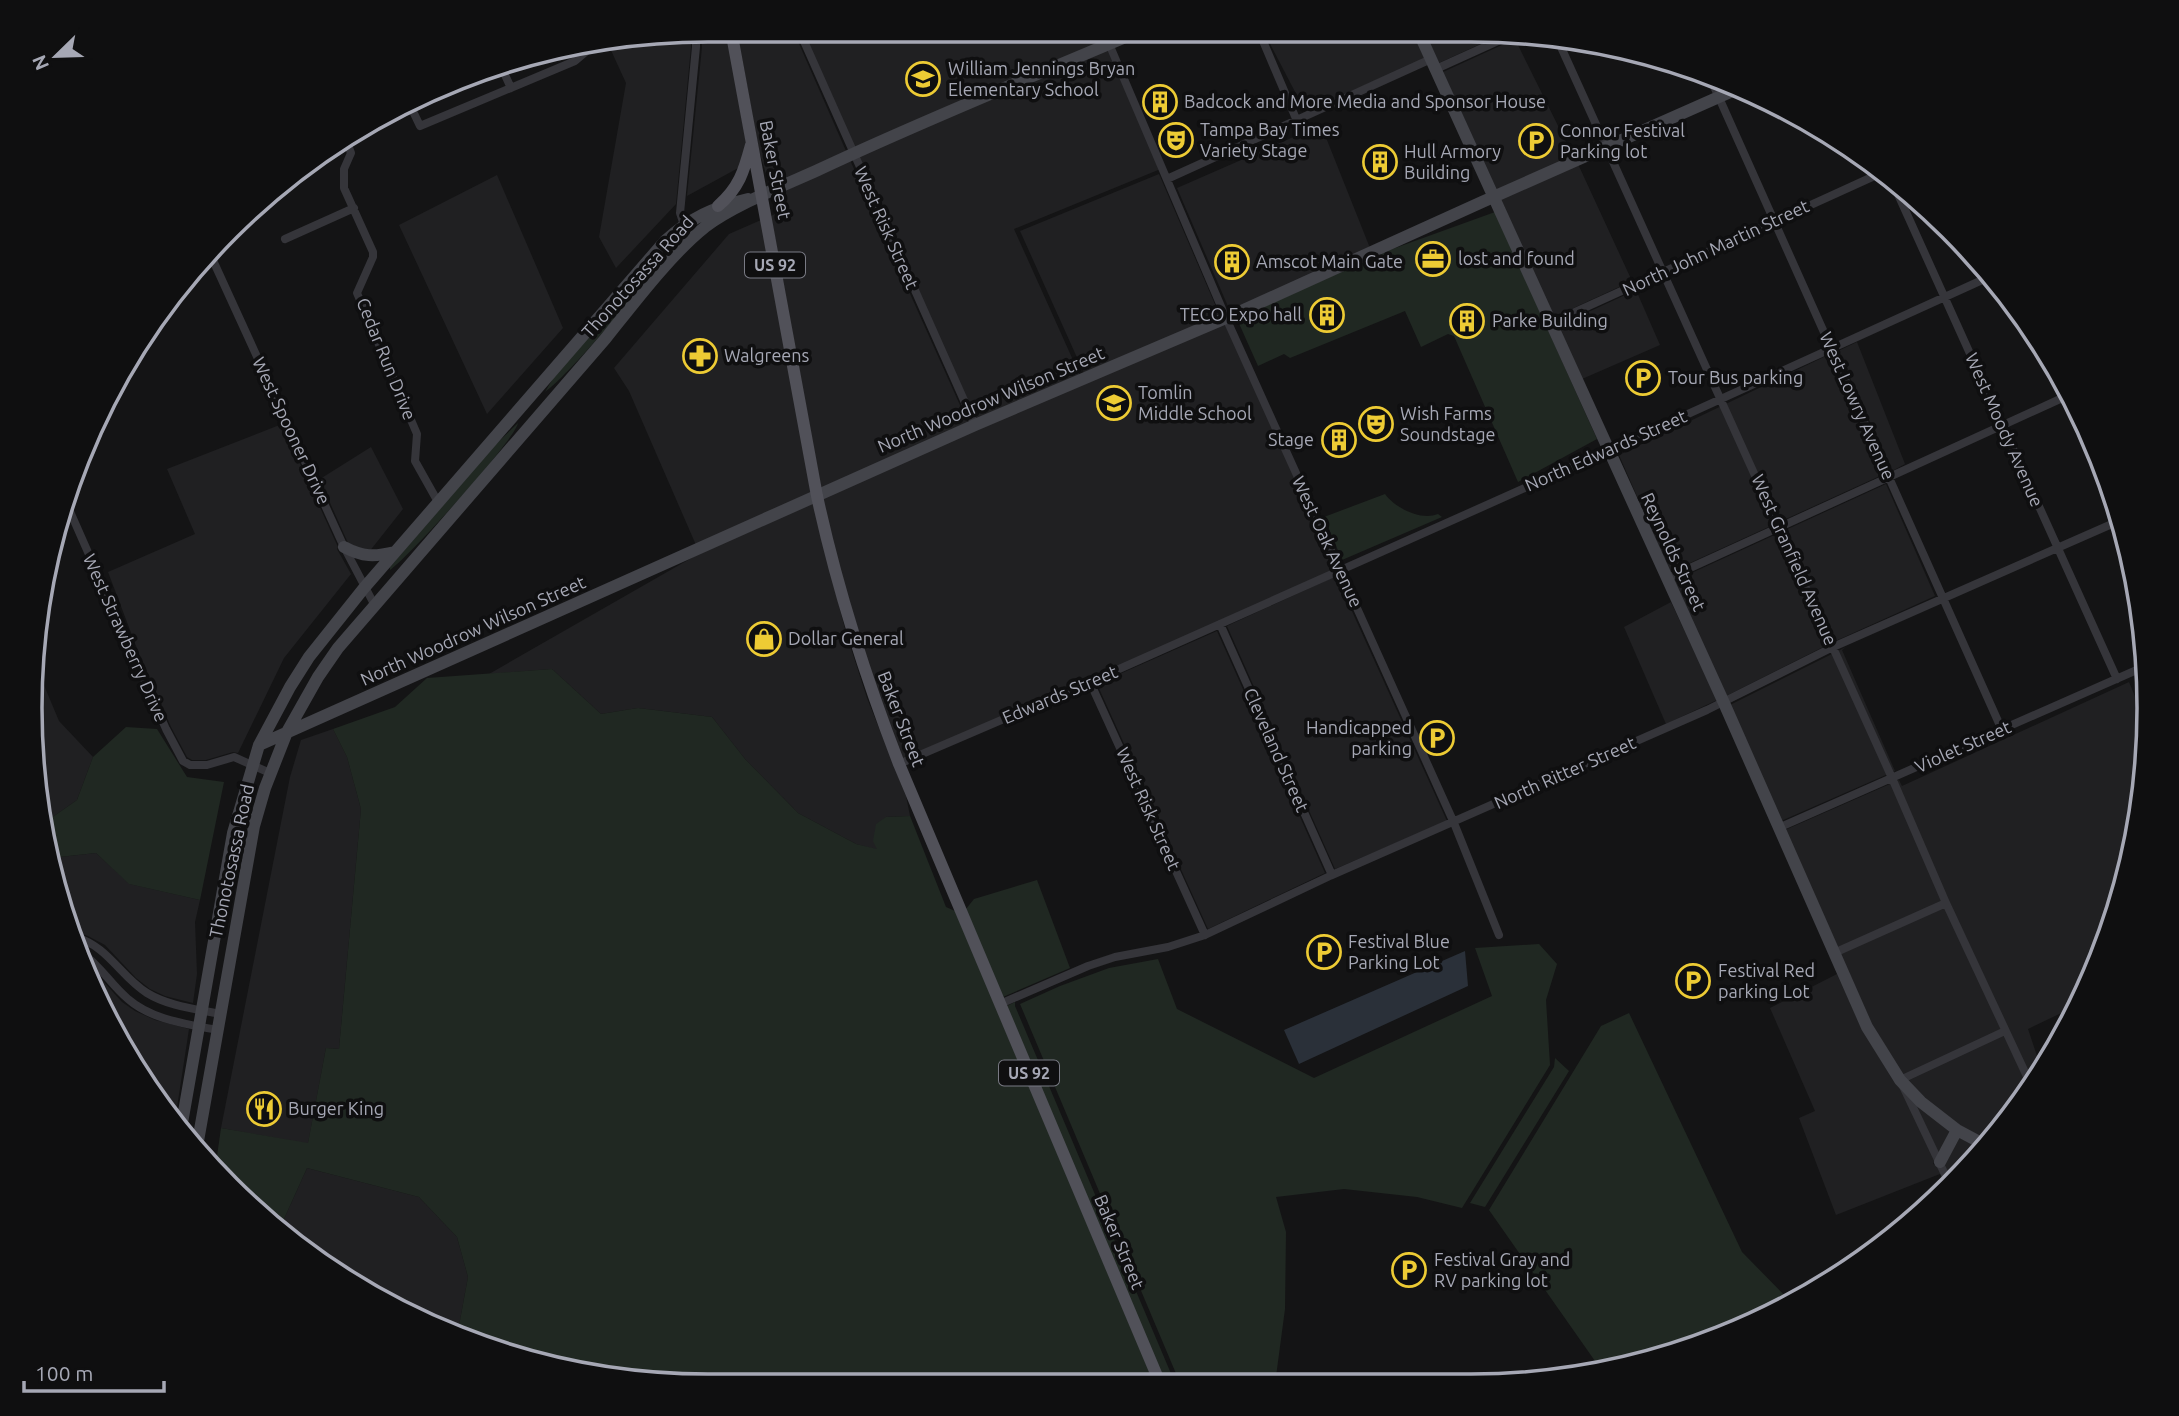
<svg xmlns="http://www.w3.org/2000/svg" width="2179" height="1416" viewBox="0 0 2179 1416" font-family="Ubuntu,sans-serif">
  <rect width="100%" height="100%" fill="#141415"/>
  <path fill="#202022" d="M 726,30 L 746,142 L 740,167 L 687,196 L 702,47 L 701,31 Z
    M 737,30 L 793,30 L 846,151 L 770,187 L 759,151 Z
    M 799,30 L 1104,32 L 1163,168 L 1014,229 L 1082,380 L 1226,318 L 1339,569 L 899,764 L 817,496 L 974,426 Z
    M 690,33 L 691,47 L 676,204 L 616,268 L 599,237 L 626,83 L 609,46 Z
    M 1265,34 L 1414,35 L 1425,59 L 1305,111 Z
    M 1426,35 L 1500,35 L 1439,63 Z
    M 1515,39 L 1573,156 L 1497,190 L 1443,72 Z
    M 1321,125 L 1370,248 L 1230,311 L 1177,188 Z
    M 850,160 L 968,423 L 821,488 L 771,216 L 777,213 L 772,197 Z
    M 1578,164 L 1632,281 L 1554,317 L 1501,199 Z
    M 1159,174 L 1220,316 L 1084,373 L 1020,231 Z
    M 497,175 L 563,328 L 487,414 L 399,225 Z
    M 761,220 L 811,493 L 696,545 L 629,391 L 614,368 L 729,234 Z
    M 1636,290 L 1660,345 L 1582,379 L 1558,326 Z
    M 1857,342 L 1905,464 L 1892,471 L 1838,351 Z
    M 1828,355 L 1882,475 L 1670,572 L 1619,455 Z
    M 282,424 L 338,547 L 337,549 L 351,574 L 284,658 L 238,753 L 233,752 L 206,760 L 192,760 L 187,757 L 171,727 L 141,659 L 108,572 L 195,534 L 167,469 Z
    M 371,447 L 403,509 L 369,552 L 348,543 L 310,458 L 320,479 Z
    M 1886,484 L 1935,596 L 1831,643 L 1726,696 L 1674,581 Z
    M 813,503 L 846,633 L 867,698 L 906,796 L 910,816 L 886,817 L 878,850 L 856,844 L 798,813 L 745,759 L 712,717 L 638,708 L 601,714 L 552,669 L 489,674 L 695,556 Z
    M 1336,576 L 1447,821 L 1335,869 L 1227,626 Z
    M 1671,602 L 1717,700 L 1666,724 L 1624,627 Z
    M 1217,631 L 1325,873 L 1208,929 L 1097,684 Z
    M 1846,647 L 1842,650 L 1895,771 L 1781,821 L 1730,705 Z
    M 41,678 L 59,721 L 93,757 L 77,800 L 47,821 L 33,682 Z
    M 2129,682 L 2146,723 L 2143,797 L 2113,926 L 2078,1005 L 2028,1029 L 2042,1071 L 1990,1142 L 1963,1128 L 1926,1099 L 1904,1077 L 1872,1024 L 1785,830 L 1899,780 L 1902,786 Z
    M 333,729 L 347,757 L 361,809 L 339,1049 L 326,1048 L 308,1144 L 221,1128 L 290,777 L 301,740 Z
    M 96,853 L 130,884 L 200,900 L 195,922 L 197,974 L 193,1003 L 165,996 L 150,989 L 136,978 L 105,945 L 88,936 L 73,931 L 53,883 L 50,858 Z
    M 85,961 L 122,1002 L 135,1011 L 155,1020 L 189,1029 L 176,1114 L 121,1047 Z
    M 1837,974 L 1862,1029 L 1893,1080 L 1918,1106 L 1950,1132 L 1933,1164 L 1942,1168 L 1958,1137 L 1984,1151 L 1954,1180 L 1950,1170 L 1836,1215 L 1799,1118 L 1815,1111 L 1770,1008 Z
    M 307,1168 L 419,1197 L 457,1237 L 468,1277 L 458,1331 L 408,1316 L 279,1230 Z"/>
  <path fill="#202822" d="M 1495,212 L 1597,439 L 1518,482 L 1454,336 L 1448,334 L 1421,347 L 1405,311 L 1290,358 L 1284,354 L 1258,366 L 1237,319 L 1387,251 Z
    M 654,261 C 649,282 567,377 545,392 L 555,375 Z
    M 518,423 C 515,440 409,557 390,570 L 390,567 L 495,445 Z
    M 1385,494 C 1395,508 1421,521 1438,514 L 1442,517 L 1342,560 L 1324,517 Z
    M 552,669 L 601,714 L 638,708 L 712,717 L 745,759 L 798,813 L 856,844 L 877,849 L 873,841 L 876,824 L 886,817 L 910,816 L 946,907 L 955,911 L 1154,1383 L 619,1380 L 458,1331 L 468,1277 L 457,1237 L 419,1197 L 307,1168 L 279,1230 L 261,1218 L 216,1163 L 221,1128 L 308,1143 L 326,1048 L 339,1049 L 361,809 L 347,757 L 333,729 L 395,707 L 427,678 Z
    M 126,727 L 157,729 L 187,777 L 224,782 L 200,900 L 129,884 L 96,853 L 50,858 L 47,821 L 77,800 L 93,757 Z
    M 1037,880 L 1070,968 L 1003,997 L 966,909 L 974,899 Z
    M 1539,944 L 1557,964 L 1546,1000 L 1550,1065 L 1462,1208 L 1417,1197 L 1344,1189 L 1276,1197 L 1286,1232 L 1285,1309 L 1275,1384 L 1180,1383 L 1020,1004 L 1060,986 L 1109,968 L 1158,959 L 1177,1009 L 1314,1078 L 1492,996 L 1475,948 Z
    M 1015,1002 L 1015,1006 L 1175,1383 L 1165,1383 L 1007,1006 Z
    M 1629,1013 L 1742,1252 L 1792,1303 L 1771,1316 L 1646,1363 L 1602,1371 L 1489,1210 L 1601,1026 Z
    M 1555,1058 L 1569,1071 L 1485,1207 L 1470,1203 L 1554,1067 Z"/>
  <path fill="#2a3039" d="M 1465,951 L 1468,986 L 1299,1064 L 1284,1030 Z"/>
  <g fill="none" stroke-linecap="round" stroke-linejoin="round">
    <path stroke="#35353a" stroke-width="8" d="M 799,30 L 975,425
      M 1104,32 L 1226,318 L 1454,823 L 1499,935
      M 1260,34 L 1297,121
      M 1556,36 L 1892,778 L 1946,903 L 2031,1085
      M 500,64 L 511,88
      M 1436,69 L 1511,35
      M 1712,82 L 2002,730
      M 410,105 L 420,126 L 575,61 L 588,50
      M 345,137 L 351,153 L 344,169 L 344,188 L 373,252 L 373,257 L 357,293 L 417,434 L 415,461 L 438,502
      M 1167,179 L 1431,59
      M 1892,181 L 2117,679
      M 684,225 L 680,213 L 696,47 L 696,32
      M 285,239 L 354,208
      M 211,256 L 344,547 L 374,604
      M 1551,323 L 1881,173
      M 68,507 L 166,729 L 183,761 L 190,765 L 207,765 L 234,757 L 270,773
      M 1666,579 L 2071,394
      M 1220,624 L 1332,875
      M 1090,682 L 1205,935
      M 899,764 L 1090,682 L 1545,479 L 1991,276
      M 1778,828 L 2148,665
      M 75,937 C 108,946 120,976 147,993 C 168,1006 196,1009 220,1014
      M 81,952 C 100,965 111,985 128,999 C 152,1020 187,1024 217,1030
      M 1834,953 L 1946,903
      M 1000,1004 L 1088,966 L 1115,957 L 1168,947 L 1205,935 L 1332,875 L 1707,710 L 1833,647 L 2121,520
      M 1950,1185 L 1900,1080 L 2005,1031
      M 1940,1194 L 1949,1183"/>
    <path stroke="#43444a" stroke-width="12" d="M 1420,35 L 1724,703 L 1867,1027 L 1900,1080 L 1921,1102 L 1957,1130 L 1987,1146
      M 344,547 C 363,557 374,557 395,552
      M 259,745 L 975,425 L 1226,318 L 1482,202 L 1737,89
      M 182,1123 L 233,833 L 259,745 L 290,687 L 309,657 L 364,588 L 665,241 C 690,218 714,207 748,199
      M 198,1141 L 254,826 L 265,788 L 287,732 L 318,677 L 338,648 L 606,338 C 634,303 671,254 705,227 C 734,205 785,185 818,170 C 922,121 1029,78 1135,33
      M 1940,1162 L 1957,1130"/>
    <path stroke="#515159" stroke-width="12" d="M 731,30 L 817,496 C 837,588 865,676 899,764 L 1160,1383
      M 718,206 C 739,188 744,171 751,145"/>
  </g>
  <defs>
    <g id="school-ring" transform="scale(1.75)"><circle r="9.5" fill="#0f0f10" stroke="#edcb34" stroke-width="1.5"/><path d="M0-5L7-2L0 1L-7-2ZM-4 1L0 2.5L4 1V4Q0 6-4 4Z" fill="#edcb34"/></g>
    <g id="building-ring" transform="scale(1.75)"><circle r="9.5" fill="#0f0f10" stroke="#edcb34" stroke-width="1.5"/><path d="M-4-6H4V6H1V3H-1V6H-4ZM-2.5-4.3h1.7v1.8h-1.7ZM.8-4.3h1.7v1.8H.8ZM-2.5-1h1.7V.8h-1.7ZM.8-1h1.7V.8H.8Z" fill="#edcb34"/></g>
    <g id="theatre-ring" transform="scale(1.75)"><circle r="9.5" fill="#0f0f10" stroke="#edcb34" stroke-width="1.5"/><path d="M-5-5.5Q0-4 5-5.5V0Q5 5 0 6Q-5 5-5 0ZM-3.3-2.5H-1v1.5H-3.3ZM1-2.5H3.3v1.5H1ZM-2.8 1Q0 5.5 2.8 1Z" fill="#edcb34"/></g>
    <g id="parking-ring" transform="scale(1.75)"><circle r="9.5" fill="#0f0f10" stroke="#edcb34" stroke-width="1.5"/><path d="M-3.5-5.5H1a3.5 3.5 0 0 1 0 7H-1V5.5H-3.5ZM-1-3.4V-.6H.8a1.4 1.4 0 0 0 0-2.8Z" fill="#edcb34"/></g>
    <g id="office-ring" transform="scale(1.75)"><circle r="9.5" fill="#0f0f10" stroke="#edcb34" stroke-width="1.5"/><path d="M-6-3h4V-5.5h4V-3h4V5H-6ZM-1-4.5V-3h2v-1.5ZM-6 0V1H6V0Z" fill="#edcb34"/></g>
    <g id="pharmacy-ring" transform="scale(1.75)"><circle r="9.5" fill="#0f0f10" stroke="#edcb34" stroke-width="1.5"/><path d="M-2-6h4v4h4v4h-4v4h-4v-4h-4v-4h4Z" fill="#edcb34"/></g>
    <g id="shop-ring" transform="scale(1.75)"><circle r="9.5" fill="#0f0f10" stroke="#edcb34" stroke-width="1.5"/><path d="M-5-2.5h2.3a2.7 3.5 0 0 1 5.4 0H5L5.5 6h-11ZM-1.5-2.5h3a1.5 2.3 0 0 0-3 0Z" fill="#edcb34"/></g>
    <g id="restaurant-ring" transform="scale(1.75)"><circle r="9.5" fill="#0f0f10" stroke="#edcb34" stroke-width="1.5"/><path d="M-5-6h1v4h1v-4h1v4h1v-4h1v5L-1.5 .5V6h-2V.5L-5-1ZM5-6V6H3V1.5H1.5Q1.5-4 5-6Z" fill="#edcb34"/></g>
  </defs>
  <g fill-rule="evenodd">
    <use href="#school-ring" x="923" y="79"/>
    <use href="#building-ring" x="1160" y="102"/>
    <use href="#theatre-ring" x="1176" y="140"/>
    <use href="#parking-ring" x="1536" y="141"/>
    <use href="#building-ring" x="1380" y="162"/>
    <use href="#office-ring" x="1433" y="259"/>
    <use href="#building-ring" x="1232" y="262"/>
    <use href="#building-ring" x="1327" y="315"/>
    <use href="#building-ring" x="1467" y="321"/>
    <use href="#pharmacy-ring" x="700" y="356"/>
    <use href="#parking-ring" x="1643" y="378"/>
    <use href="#school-ring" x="1114" y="403"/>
    <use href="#theatre-ring" x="1376" y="424"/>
    <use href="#building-ring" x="1339" y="440"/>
    <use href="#shop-ring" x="764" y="639"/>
    <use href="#parking-ring" x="1437" y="738"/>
    <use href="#parking-ring" x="1324" y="952"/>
    <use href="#parking-ring" x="1693" y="981"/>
    <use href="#restaurant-ring" x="264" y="1109"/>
    <use href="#parking-ring" x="1409" y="1270"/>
  </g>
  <g text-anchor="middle" stroke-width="7" stroke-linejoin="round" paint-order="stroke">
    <g fill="#0f0f10" stroke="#797a84" stroke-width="2">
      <rect x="745" y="252.5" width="60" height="25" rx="5"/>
      <rect x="999" y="1060.5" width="60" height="25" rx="5"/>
    </g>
    <g font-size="16" font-weight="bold" fill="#a6a8b5">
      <text x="775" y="271">US 92</text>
      <text x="1029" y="1079">US 92</text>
    </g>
    <g font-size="18" fill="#a6a8b5" stroke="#0f0f10" text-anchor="start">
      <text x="948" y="75">William Jennings Bryan<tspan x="948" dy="21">Elementary School</tspan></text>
      <text x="1184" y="108">Badcock and More Media and Sponsor House</text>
      <text x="1200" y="136">Tampa Bay Times<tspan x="1200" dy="21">Variety Stage</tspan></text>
      <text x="1560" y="137">Connor Festival<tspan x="1560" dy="21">Parking lot</tspan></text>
      <text x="1404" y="158">Hull Armory<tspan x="1404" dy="21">Building</tspan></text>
      <text x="1458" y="265">lost and found</text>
      <text x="1256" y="268">Amscot Main Gate</text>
      <text x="1302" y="321" text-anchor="end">TECO Expo hall</text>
      <text x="1492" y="327">Parke Building</text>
      <text x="724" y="362">Walgreens</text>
      <text x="1668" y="384">Tour Bus parking</text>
      <text x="1138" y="399">Tomlin<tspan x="1138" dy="21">Middle School</tspan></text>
      <text x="1400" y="420">Wish Farms<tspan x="1400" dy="21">Soundstage</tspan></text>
      <text x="1314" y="446" text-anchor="end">Stage</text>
      <text x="788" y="645">Dollar General</text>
      <text x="1412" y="734" text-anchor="end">Handicapped<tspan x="1412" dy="21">parking</tspan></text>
      <text x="1348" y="948">Festival Blue<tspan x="1348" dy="21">Parking Lot</tspan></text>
      <text x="1718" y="977">Festival Red<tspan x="1718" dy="21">parking Lot</tspan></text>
      <text x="288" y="1115">Burger King</text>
      <text x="1434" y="1266">Festival Gray and<tspan x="1434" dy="21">RV parking lot</tspan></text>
    </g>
    <g font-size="18" fill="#a6a8b5" stroke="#0f0f10">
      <text transform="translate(775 170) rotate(79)" y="6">Baker Street</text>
      <text transform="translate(886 228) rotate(66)" y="6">West Risk Street</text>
      <text transform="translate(1716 248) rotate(-25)" y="6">North John Martin Street</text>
      <text transform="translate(638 277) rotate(-48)" y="6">Thonotosassa Road</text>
      <text transform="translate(386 359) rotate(68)" y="6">Cedar Run Drive</text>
      <text transform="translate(991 400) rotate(-23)" y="6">North Woodrow Wilson Street</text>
      <text transform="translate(1857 406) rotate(66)" y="6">West Lowry Avenue</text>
      <text transform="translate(2004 430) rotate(66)" y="6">West Moody Avenue</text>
      <text transform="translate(291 431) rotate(65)" y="6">West Spooner Drive</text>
      <text transform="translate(1606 451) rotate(-24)" y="6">North Edwards Street</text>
      <text transform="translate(1327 542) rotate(65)" y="6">West Oak Avenue</text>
      <text transform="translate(1673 552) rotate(65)" y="6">Reynolds Street</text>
      <text transform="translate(1794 560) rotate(66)" y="6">West Granfield Avenue</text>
      <text transform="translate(473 631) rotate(-24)" y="6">North Woodrow Wilson Street</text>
      <text transform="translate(125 638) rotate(66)" y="6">West Strawberry Drive</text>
      <text transform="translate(1060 695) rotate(-23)" y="6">Edwards Street</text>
      <text transform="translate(901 719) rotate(69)" y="6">Baker Street</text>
      <text transform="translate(1963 747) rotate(-24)" y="6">Violet Street</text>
      <text transform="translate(1276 750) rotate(66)" y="6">Cleveland Street</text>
      <text transform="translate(1565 773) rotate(-24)" y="6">North Ritter Street</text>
      <text transform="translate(1148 809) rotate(66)" y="6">West Risk Street</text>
      <text transform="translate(232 861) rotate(-78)" y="6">Thonotosassa Road</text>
      <text transform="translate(1119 1242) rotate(67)" y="6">Baker Street</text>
    </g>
  </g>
  <path d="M0 0H2179V1416H0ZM708 42H1471A666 666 0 0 1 2137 708V708A666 666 0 0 1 1471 1374H708A666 666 0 0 1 42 708V708A666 666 0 0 1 708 42Z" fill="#0f0f10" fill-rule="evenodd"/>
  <path fill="none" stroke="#a6a8b5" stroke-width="3.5" d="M708 42H1471A666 666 0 0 1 2137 708V708A666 666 0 0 1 1471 1374H708A666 666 0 0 1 42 708V708A666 666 0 0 1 708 42Z"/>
  <g transform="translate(56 56) rotate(247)" stroke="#0f0f10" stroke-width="5" paint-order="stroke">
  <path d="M0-5L12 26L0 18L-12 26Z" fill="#a6a8b5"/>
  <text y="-10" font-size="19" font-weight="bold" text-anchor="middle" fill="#a6a8b5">N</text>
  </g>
  <path d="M24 1381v10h140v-10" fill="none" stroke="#a6a8b5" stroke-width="3.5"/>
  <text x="35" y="1381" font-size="21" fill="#a6a8b5" stroke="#0f0f10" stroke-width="5" paint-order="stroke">100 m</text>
</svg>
